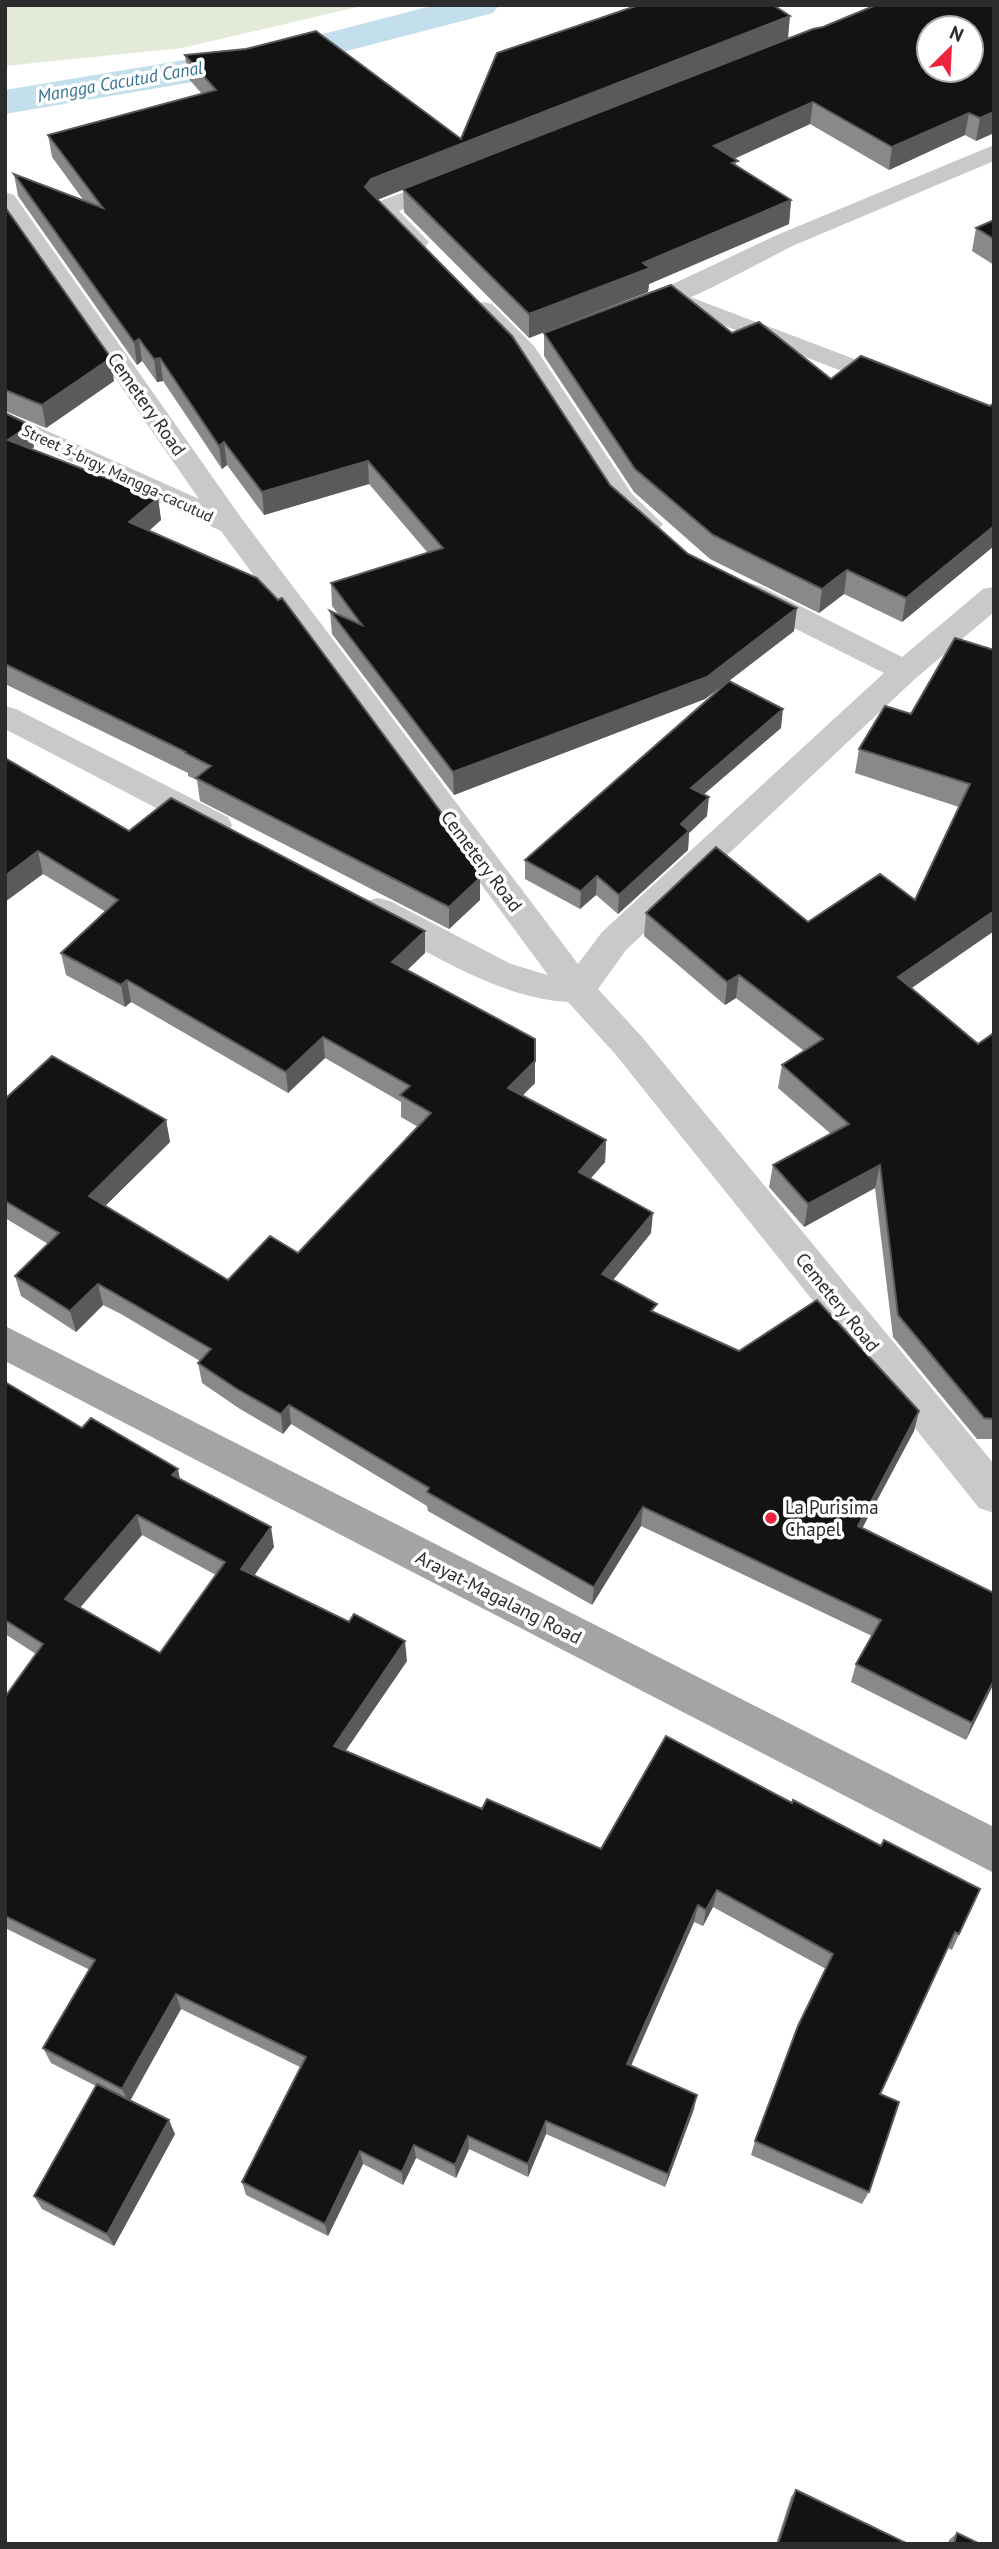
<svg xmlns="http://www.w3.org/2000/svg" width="999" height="2549" viewBox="0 0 999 2549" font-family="'PT Sans',sans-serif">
  <rect width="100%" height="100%" fill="#fff"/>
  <path fill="#e3ebd8" d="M 5,5 L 366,5 L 182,48 L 5,66 Z"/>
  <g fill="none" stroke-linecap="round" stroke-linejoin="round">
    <path fill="#c3dfec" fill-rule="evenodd" d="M 435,5 L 499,5 L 493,13 L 293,65 L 5,114 L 5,90 L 292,42 Z"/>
    <path fill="#c9c9c9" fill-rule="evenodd" d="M 669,289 L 857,360 L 860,365 L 857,370 L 848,372 L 839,370 L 660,301 L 657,296 L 660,291 Z"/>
    <path fill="#c9c9c9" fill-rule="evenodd" d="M 994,145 L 994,161 C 928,189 863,216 797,244 C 762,260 654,324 622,316 L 618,310 L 622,304 L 660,290 L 777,235 Z
      M 451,174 L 460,177 L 464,182 L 460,187 L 399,211 L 429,242 L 425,247 L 416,250 L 407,247 L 369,209 L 373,204 Z
      M 5,192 L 14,195 L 242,519 L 578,964 L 602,932 L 884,673 L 738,600 L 734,593 L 738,586 L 749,583 L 760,586 L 902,657 L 983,589 L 994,587 L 994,612 L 916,678 L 626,950 L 598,989 L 642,1037 L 994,1464 L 994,1513 L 979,1508 L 616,1055 L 568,1002 C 495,997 430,952 366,919 L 361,910 L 366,901 L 378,898 L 390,901 L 511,964 L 548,975 L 221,531 L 5,431 L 5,412 L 199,499 L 5,219 Z
      M 483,302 L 492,304 L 534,346 L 632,494 L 663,524 L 658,530 L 648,533 L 638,530 L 611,506 L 514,357 L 470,310 L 474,304 Z
      M 5,706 L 16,709 L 228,817 L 232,825 L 228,833 L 216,836 L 204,833 L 5,729 Z"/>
    <path fill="#a4a4a4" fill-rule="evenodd" d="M 5,1326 L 994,1827 L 994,1873 L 5,1361 Z"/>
  </g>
  <path fill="#898989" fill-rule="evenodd" d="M 876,5 L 994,133 L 976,141 L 965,135 L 889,170 L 810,124 L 734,159 L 737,166 L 791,200 L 789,224 L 649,284 L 648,292 L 529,338 L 404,212 L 403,189 L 378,199 L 610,485 L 688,554 L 794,631 L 729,681 L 781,728 L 704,794 L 707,816 L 689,833 L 688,850 L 618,914 L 596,895 L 580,909 L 525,879 L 525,860 L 723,685 L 705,699 L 454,795 L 332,634 L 330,611 L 339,615 L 332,606 L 331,583 L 428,553 L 369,484 L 264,515 L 227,465 L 222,469 L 163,381 L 157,382 L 142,361 L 137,365 L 18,196 L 14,174 L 84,201 L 52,157 L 48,135 L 202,94 L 188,78 L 185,55 L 461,139 L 823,27 Z
    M 5,207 L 114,381 L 46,428 L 5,411 Z
    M 994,220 L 994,265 L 972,251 L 976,228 Z
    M 544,333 L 732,333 L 831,379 L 990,406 L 994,403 L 994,546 L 902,622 L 844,594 L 819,613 L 710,559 L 634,492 L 544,356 Z
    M 5,413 L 34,447 L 32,449 L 158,498 L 161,520 L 149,531 L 480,878 L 480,900 L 449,929 L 200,801 L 197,780 L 188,776 L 188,773 L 5,684 Z
    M 994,650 L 994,931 L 911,988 L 978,1044 L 994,1033 L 994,1439 L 977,1439 L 893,1337 L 875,1188 L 804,1227 L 769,1187 L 773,1165 L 831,1134 L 778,1088 L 782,1065 L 804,1051 L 736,998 L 725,1005 L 644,936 L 646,913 L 808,922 L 915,900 L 959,807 L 855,773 L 859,749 L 911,714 Z
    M 5,758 L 129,831 L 425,931 L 425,953 L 407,970 L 535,1083 L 522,1096 L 606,1140 L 605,1162 L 590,1179 L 651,1233 L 613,1280 L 656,1313 L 739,1351 L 919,1411 L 914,1431 L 862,1529 L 994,1593 L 994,1683 L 966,1740 L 851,1682 L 856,1664 L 872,1636 L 641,1526 L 592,1605 L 428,1511 L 427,1506 L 291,1424 L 283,1434 L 240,1409 L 202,1383 L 198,1363 L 200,1361 L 121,1314 L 103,1305 L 76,1332 L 21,1296 L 15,1276 L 48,1244 L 5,1218 L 5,1099 L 166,1120 L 170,1142 L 105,1206 L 228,1280 L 298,1253 L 418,1127 L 401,1117 L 401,1102 L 325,1058 L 288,1093 L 131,1002 L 125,1007 L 66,975 L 61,953 L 106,912 L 43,874 Z
    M 5,1382 L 82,1428 L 180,1480 L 274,1547 L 254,1575 L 407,1661 L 345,1751 L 482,1809 L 601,1849 L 792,1803 L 881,1846 L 980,1889 L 952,1950 L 948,1948 L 880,2094 L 869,2192 L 862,2204 L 751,2155 L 755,2141 L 826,1969 L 713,1907 L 703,1926 L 694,1922 L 631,2066 L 694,2109 L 665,2187 L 546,2134 L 528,2177 L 469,2149 L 456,2178 L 416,2158 L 403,2185 L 363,2164 L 328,2236 L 246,2195 L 242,2182 L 300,2067 L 181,2009 L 130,2100 L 175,2134 L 114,2246 L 42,2209 L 34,2196 L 96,2086 L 51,2063 L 43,2048 L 90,1970 L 5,1928 L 5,1697 L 36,1654 L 5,1634 ZM 142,1535 L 216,1575 L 160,1653 L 80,1608 Z
    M 796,2490 L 908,2544 L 776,2544 L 791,2497 Z
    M 957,2533 L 980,2544 L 948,2544 L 949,2540 Z"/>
  <path fill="#5a5a5a" d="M 790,16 L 788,38 L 372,202 L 365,187 L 371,179 Z
    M 813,102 L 810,124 L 712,169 L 714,146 Z
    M 994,112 L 994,133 L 976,141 L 980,118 Z
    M 969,113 L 965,135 L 889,170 L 892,147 Z
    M 791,200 L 789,224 L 649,284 L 648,292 L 529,338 L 529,314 L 643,263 Z
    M 139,339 L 142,361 L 137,365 L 134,342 Z
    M 111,358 L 114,381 L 46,428 L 42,405 Z
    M 160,358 L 163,381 L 157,382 L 154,359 Z
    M 30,425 L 34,447 L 13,463 L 8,440 Z
    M 224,442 L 227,465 L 222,469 L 219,446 Z
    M 368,461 L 369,484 L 264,515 L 262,492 Z
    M 158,498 L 161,520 L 132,545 L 129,522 Z
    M 994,526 L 994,546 L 902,622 L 906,598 Z
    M 847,570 L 844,594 L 819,613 L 822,589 Z
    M 797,608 L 794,631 L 705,699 L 454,795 L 453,772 Z
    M 783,709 L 781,728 L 689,807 L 691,788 Z
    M 709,797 L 707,816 L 689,833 L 688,850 L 618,914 L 619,895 L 681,824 Z
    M 38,851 L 43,874 L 5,902 L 5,876 Z
    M 597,876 L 596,895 L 580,909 L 581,891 Z
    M 480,878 L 480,900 L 449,929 L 449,907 Z
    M 994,911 L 994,931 L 893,1001 L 898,977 Z
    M 425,931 L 425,953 L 393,984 L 392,962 Z
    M 739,975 L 736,998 L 725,1005 L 727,982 Z
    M 127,980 L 131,1002 L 125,1007 L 121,985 Z
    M 323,1037 L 325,1058 L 288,1093 L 286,1072 Z
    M 535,1061 L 535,1083 L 508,1110 L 508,1088 Z
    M 166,1120 L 170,1142 L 94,1217 L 89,1196 Z
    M 606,1140 L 605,1162 L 578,1193 L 579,1172 Z
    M 880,1165 L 875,1188 L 804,1227 L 808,1204 Z
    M 653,1213 L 651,1233 L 601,1295 L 602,1274 Z
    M 98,1284 L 103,1305 L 76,1332 L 70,1311 Z
    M 289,1405 L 291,1424 L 283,1434 L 281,1414 Z
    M 919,1411 L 914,1431 L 853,1545 L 858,1526 Z
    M 178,1469 L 182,1489 L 172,1475 Z
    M 643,1507 L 641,1526 L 592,1605 L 594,1587 Z
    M 137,1515 L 142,1535 L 71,1618 L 65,1599 Z
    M 271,1527 L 274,1547 L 245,1589 L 241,1569 Z
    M 405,1641 L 407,1661 L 336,1765 L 334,1746 Z
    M 994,1680 L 994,1683 L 966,1740 L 972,1723 Z
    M 717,1890 L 713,1907 L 703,1926 L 706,1910 Z
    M 698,1905 L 694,1922 L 625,2079 L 627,2064 Z
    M 176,1994 L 181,2009 L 129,2103 L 122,2089 Z
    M 697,2095 L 694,2109 L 665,2187 L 668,2174 Z
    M 169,2120 L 175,2134 L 114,2246 L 107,2234 Z
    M 546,2121 L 546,2134 L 528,2177 L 528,2164 Z
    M 468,2136 L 469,2149 L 456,2178 L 455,2165 Z
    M 414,2145 L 416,2158 L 403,2185 L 402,2172 Z
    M 360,2151 L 363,2164 L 328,2236 L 325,2224 Z"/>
  <path fill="#131313" stroke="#5a5a5a" stroke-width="2" fill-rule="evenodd" d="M 639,5 L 773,5 L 790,16 L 371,179 L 365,187 L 512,336 L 610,485 L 688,554 L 797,608 L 707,677 L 453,772 L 330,611 L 362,625 L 331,583 L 443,548 L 368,461 L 262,492 L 224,442 L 219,446 L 160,358 L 154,359 L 139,339 L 134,342 L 14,174 L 103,208 L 48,135 L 216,90 L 185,55 L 246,49 L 316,31 L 461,139 L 497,53 Z
    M 876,5 L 994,5 L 994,112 L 980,118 L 969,113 L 892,147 L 813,102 L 714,146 L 738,161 L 732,163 L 791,200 L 643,263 L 650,268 L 529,314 L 403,189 L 813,29 L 823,27 ZM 929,28 L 971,28 L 971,70 L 929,70 Z
    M 5,207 L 111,358 L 42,405 L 5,390 Z
    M 994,220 L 994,239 L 976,228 Z
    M 671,285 L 732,333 L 759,322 L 831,379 L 861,356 L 990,406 L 994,403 L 994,526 L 906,598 L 847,570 L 822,589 L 713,535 L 635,469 L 544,333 Z
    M 5,413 L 30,425 L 8,440 L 158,498 L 129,522 L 257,578 L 278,600 L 282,598 L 469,850 L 480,878 L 449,907 L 196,778 L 211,766 L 185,753 L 186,752 L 5,664 Z
    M 955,638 L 994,650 L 994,911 L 898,977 L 978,1044 L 994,1033 L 994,1419 L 984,1418 L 898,1315 L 880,1165 L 808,1204 L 773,1165 L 849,1124 L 782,1065 L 823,1039 L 739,975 L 727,982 L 646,913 L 716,847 L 808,922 L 880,874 L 915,900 L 970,784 L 859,749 L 885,706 L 911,714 Z
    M 729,681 L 783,709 L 691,788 L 709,797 L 681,824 L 689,831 L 619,895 L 597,876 L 581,891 L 525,860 Z
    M 5,758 L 129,831 L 171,798 L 425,931 L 392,962 L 535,1039 L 535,1061 L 508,1088 L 606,1140 L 579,1172 L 653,1213 L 602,1274 L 657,1304 L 651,1311 L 739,1351 L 817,1300 L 919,1411 L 858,1526 L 994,1593 L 994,1680 L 972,1723 L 856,1664 L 881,1620 L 643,1507 L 594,1587 L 427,1492 L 429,1488 L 289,1405 L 281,1414 L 237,1389 L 198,1363 L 211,1349 L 116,1294 L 98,1284 L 70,1311 L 15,1276 L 59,1233 L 5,1201 L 5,1099 L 52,1056 L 166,1120 L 89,1196 L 228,1280 L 270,1236 L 298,1253 L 431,1113 L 400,1095 L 410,1086 L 323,1037 L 286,1072 L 127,980 L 121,985 L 61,953 L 118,900 L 38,851 L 5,876 Z
    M 5,1382 L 82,1428 L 91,1418 L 178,1469 L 172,1475 L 271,1527 L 241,1569 L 349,1622 L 354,1614 L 405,1641 L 334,1746 L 482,1809 L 487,1799 L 601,1849 L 666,1736 L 792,1803 L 793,1800 L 881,1846 L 884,1840 L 980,1889 L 959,1934 L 955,1932 L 880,2094 L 899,2102 L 869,2192 L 755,2141 L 798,2026 L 833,1954 L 717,1890 L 706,1910 L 698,1905 L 627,2064 L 697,2095 L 668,2174 L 546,2121 L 528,2164 L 468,2136 L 455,2165 L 414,2145 L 402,2172 L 360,2151 L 325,2224 L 242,2182 L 306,2057 L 176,1994 L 122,2089 L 43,2048 L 95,1960 L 5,1916 L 5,1697 L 43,1644 L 5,1620 ZM 137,1515 L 225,1562 L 160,1653 L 65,1599 Z
    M 97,2084 L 169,2120 L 107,2234 L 34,2196 Z
    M 796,2490 L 908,2544 L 778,2544 Z
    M 957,2533 L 980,2544 L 954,2544 Z"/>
  <circle fill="#ee243e" stroke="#fff" stroke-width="2.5" cx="771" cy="1518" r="7"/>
  <g text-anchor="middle" stroke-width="7" stroke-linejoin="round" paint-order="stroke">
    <g font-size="16" fill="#2c2c2c" stroke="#fff">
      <text transform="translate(118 473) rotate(25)" y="6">Street 3-brgy. Mangga-cacutud</text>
    </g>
    <g font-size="18" font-style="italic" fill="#377392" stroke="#fff">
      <text transform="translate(120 82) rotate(-10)" y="6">Mangga Cacutud Canal</text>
    </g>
    <g font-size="19" fill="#2c2c2c" stroke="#fff">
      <text transform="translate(147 404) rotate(55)" y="7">Cemetery Road</text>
      <text transform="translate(482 861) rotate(53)" y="7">Cemetery Road</text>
      <text transform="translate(838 1302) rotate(51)" y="7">Cemetery Road</text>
      <text transform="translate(499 1597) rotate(27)" y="7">Arayat-Magalang Road</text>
    </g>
    <g font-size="19" fill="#2c2c2c" stroke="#fff" text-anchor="start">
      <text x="785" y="1514">La Purisima<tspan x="785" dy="22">Chapel</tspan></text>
    </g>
  </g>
  <rect width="999" height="2549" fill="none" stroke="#2c2c2c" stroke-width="14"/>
  <g transform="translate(950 49) rotate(24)"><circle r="33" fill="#ffffff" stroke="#ababab" stroke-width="2"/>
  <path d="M0-5L12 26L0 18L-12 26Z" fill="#ee243e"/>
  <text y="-10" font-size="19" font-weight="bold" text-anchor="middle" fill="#2c2c2c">N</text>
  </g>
</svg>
